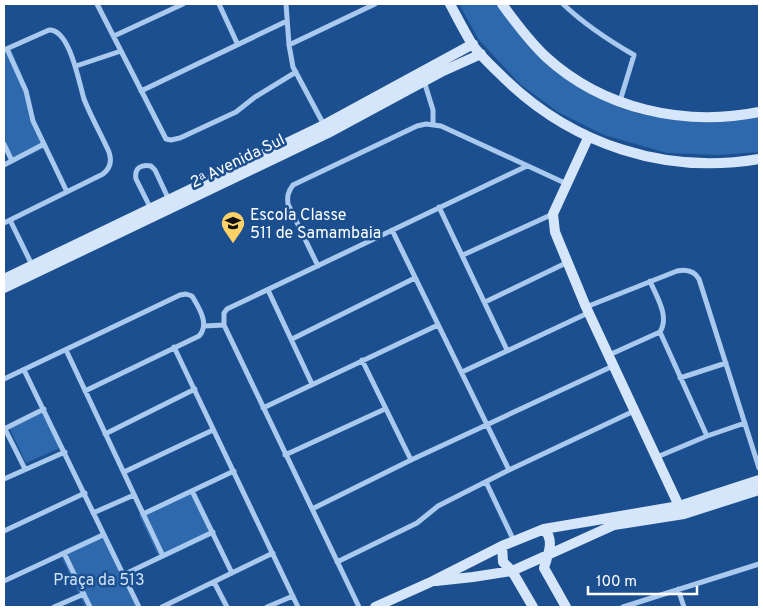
<svg xmlns="http://www.w3.org/2000/svg" width="763" height="611" viewBox="0 0 763 611" font-family="Overpass,sans-serif">
  <rect width="100%" height="100%" fill="#1b4f8f"/>
  <path fill="#2e69ad" d="M 459,4 L 499,4 L 518,31 L 607,100 L 640,114 L 674,119 L 759,117 L 759,152 L 718,155 L 667,153 L 604,135 L 558,112 L 520,84 L 479,40 Z
    M 10,47 L 25,83 L 29,110 L 47,147 L 10,164 L 4,150 L 4,50 Z
    M 44,410 L 62,447 L 26,463 L 9,427 Z
    M 195,490 L 216,534 L 160,560 L 139,515 Z
    M 104,531 L 141,607 L 85,607 L 59,552 Z"/>
  <g fill="none" stroke-linecap="round" stroke-linejoin="round">
    <path stroke="#a9c9ee" stroke-width="5" d="M 97,4 L 166,139 L 171,140 L 180,138 L 236,112 L 255,97 L 296,72
      M 219,4 L 237,43
      M 286,4 L 289,45 L 293,67 L 324,125
      M 563,4 C 585,25 608,40 634,55 L 620,101
      M 114,36 L 183,4
      M 289,45 L 375,4
      M 7,49 L 26,91 L 33,121 L 67,192
      M 4,50 L 49,30 C 70,29 79,83 84,99 C 91,117 101,134 109,152 C 112,161 111,168 103,174 L 4,223
      M 76,66 L 121,51
      M 424,81 L 433,110 L 433,124
      M 141,91 L 287,21
      M 4,144 L 12,161
      M 4,165 L 44,144
      M 439,207 L 507,350
      M 151,209 L 136,179 C 134,168 141,164 151,166 L 155,170 L 169,200
      M 10,220 L 32,265
      M 392,230 L 509,470
      M 463,255 L 553,214
      M 318,266 L 288,204 C 287,196 288,192 293,185 L 417,126 L 426,124 L 441,126 L 567,184
      M 268,290 L 312,384
      M 485,302 L 566,263
      M 586,307 L 677,271 C 686,269 694,270 699,279 L 759,468
      M 204,326 L 224,325
      M 660,332 L 707,436
      M 292,339 L 415,278
      M 174,347 L 298,607
      M 66,350 L 163,556
      M 609,355 L 660,332 C 670,316 656,296 650,281
      M 362,360 L 411,460
      M 24,370 L 139,607
      M 462,372 L 588,313
      M 680,378 L 726,363
      M 4,379 L 180,295 L 186,294 L 192,296 C 199,308 210,324 199,336 L 85,391
      M 263,408 L 438,325
      M 4,429 L 44,409
      M 5,429 L 25,469
      M 105,434 L 195,389
      M 285,455 L 385,409
      M 657,457 L 707,436 L 745,423
      M 124,472 L 213,430
      M 4,479 L 65,452
      M 486,482 L 514,541
      M 192,491 L 232,573
      M 312,509 L 411,460 L 613,366
      M 93,513 L 134,495
      M 143,514 L 234,471
      M 4,531 L 85,493
      M 64,553 L 90,607
      M 337,562 L 417,523 L 438,506 L 509,470 L 634,411
      M 123,575 L 213,532
      M 4,581 L 103,535
      M 214,582 L 227,607
      M 678,589 L 684,607
      M 54,607 L 84,594
      M 162,607 L 273,553
      M 267,607 L 293,596
      M 359,607 L 224,325 L 224,313 L 227,309 L 527,166
      M 623,607 L 759,564"/>
    <path stroke="#d6e6fa" stroke-width="10" d="M 450,4 C 457,17 464,31 472,44 C 481,57 495,69 506,80 C 574,145 666,175 759,159
      M 502,4 C 515,22 529,41 546,57 C 603,109 684,127 759,112
      M 588,138 L 553,214 L 555,232 L 586,307 L 679,506
      M 4,279 L 324,125 L 473,44
      M 4,288 L 328,133 L 441,72 L 481,54
      M 544,529 C 555,541 548,553 544,568 L 566,607
      M 502,546 L 503,562 L 512,571 L 533,607
      M 436,581 L 473,577 L 512,571 L 614,525 L 684,514 L 759,490
      M 375,607 L 433,581 L 502,546 L 544,529 L 679,506 L 759,480"/>
  </g>
  <defs>
    <g id="school-pin" transform="scale(1.25)"><path d="M0 17L-7.5 6A9.5 9.5 0 1 1 7.5 6Z" fill="#ffd166" stroke="#1b4f8f"/><path d="M0-5L7-2L0 1L-7-2ZM-4 1L0 2.5L4 1V4Q0 6-4 4Z" fill="#111"/></g>
  </defs>
  <g fill-rule="evenodd">
    <use href="#school-pin" x="233" y="223"/>
  </g>
  <g text-anchor="middle" stroke-width="5" stroke-linejoin="round" paint-order="stroke">
    <g font-size="16" fill="#fff" stroke="#1b4f8f">
      <text transform="translate(237 160) rotate(-26)" y="6">2ᵃ Avenida Sul</text>
    </g>
    <g font-size="16" fill="#fff" stroke="#1b4f8f" text-anchor="start">
      <text x="250" y="220">Escola Classe<tspan x="250" dy="18">511 de Samambaia</tspan></text>
    </g>
    <g font-size="16" fill="#cfe3fa" stroke="#1b4f8f">
      <text x="99" y="585">Praça da 513</text>
    </g>
  </g>
  <rect width="763" height="611" fill="none" stroke="#ffffff" stroke-width="10"/>
  <path d="M588 586v8h109v-8" fill="none" stroke="#ffffff" stroke-width="2.5"/>
  <text x="596" y="586" font-size="15" fill="#ffffff" stroke="#1b4f8f" stroke-width="4" paint-order="stroke">100 m</text>
</svg>
